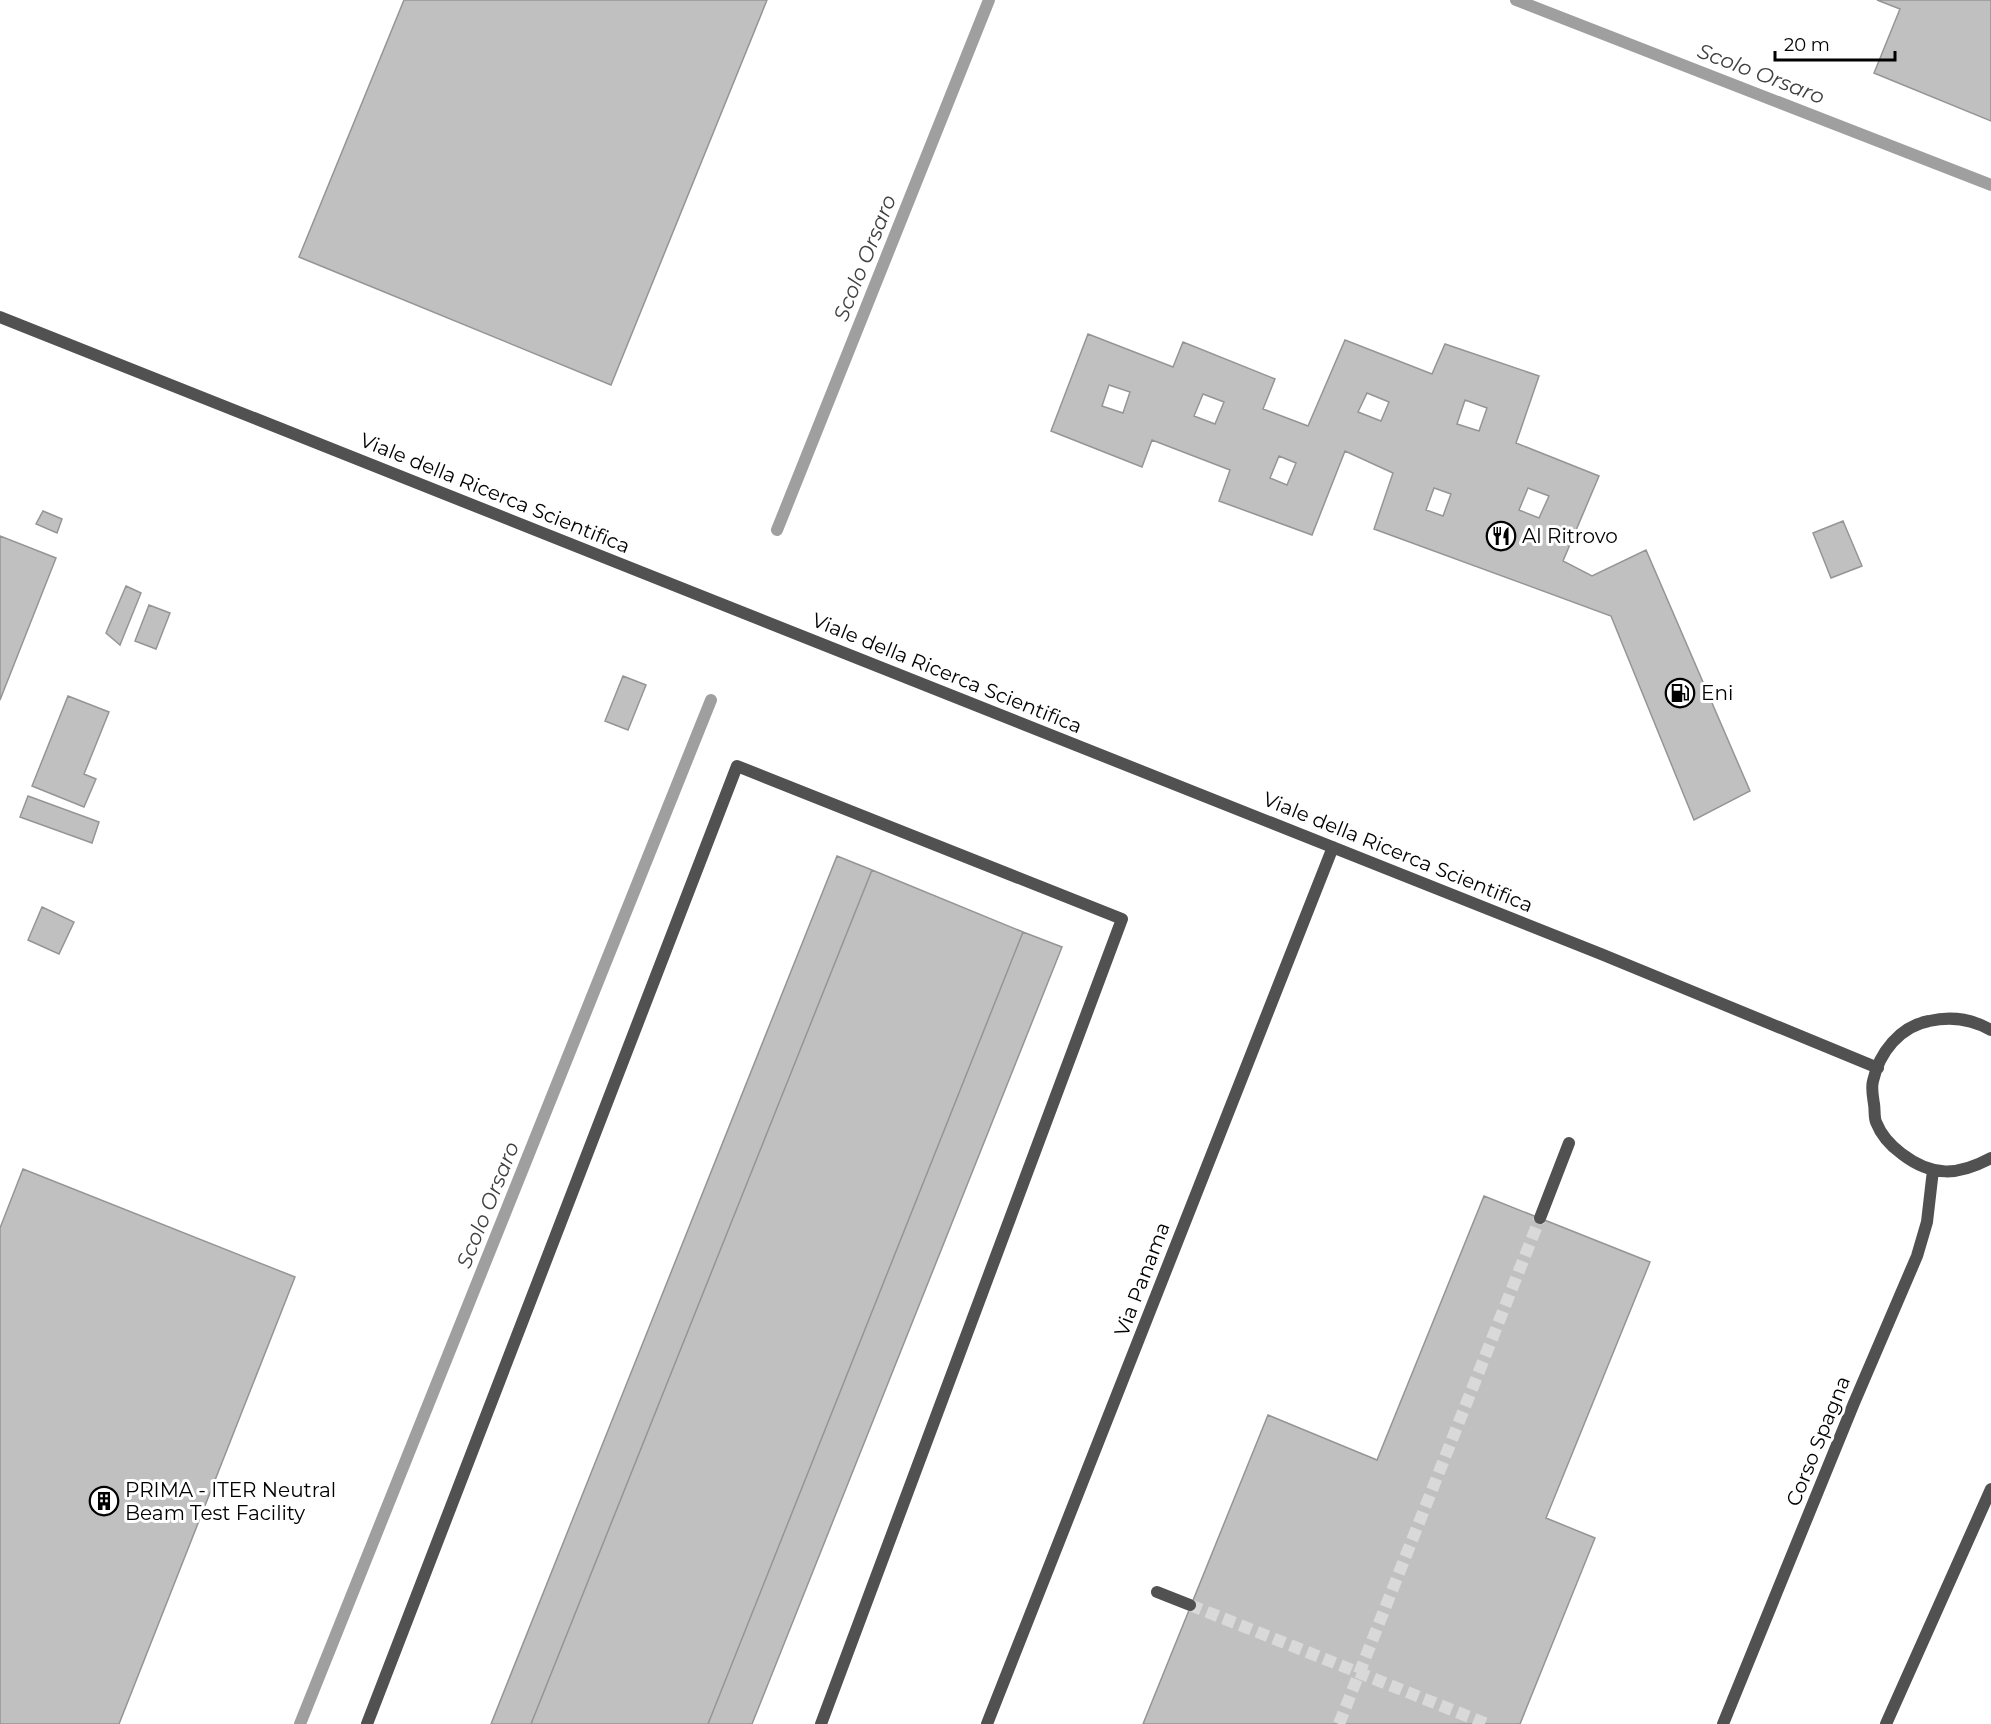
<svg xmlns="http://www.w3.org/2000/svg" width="1991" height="1724" viewBox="0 0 1991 1724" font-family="Montserrat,sans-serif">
  <rect width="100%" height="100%" fill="#fff"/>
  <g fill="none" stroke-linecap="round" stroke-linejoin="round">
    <path stroke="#9f9f9f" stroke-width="12" d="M 1516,0 L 1991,185
      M 777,530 L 989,0
      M 300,1724 L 711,700"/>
  </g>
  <path fill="#c0c0c0" stroke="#959595" stroke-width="1.5" fill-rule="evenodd" d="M 404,0 L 767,0 L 611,385 L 299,257 Z
    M 1877,0 L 1991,0 L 1991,121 L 1874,73 L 1900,9 Z
    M 1088,334 L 1173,367 L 1183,342 L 1275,379 L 1263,409 L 1308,426 L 1345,340 L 1432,374 L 1445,344 L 1539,376 L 1516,443 L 1599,476 L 1563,561 L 1592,576 L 1646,550 L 1750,791 L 1694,820 L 1611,616 L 1374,529 L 1393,473 L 1345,451 L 1312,535 L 1219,501 L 1230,470 L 1152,440 L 1142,467 L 1051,431 ZM 1109,385 L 1130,392 L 1123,413 L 1102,406 ZM 1367,393 L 1389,402 L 1381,421 L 1358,412 ZM 1203,394 L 1224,402 L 1215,424 L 1194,416 ZM 1465,400 L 1487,408 L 1479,431 L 1457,424 ZM 1279,456 L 1296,463 L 1287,485 L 1270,478 ZM 1434,488 L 1451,494 L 1443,516 L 1426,510 ZM 1528,488 L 1549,496 L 1539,518 L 1519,510 Z
    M 43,511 L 62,519 L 57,533 L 36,524 Z
    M 1843,521 L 1862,566 L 1831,578 L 1813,533 Z
    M 0,536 L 56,558 L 0,700 Z
    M 126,586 L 141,593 L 120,645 L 106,633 Z
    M 149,605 L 170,613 L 156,649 L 135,641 Z
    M 623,676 L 646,685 L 628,730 L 605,721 Z
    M 68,696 L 109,712 L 84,774 L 96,779 L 84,807 L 32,786 Z
    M 28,796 L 99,822 L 92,843 L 20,817 Z
    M 837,856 L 872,870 L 531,1724 L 491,1724 Z
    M 872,870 L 1023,932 L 708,1724 L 531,1724 Z
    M 42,907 L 74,922 L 59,954 L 28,940 Z
    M 1023,932 L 1062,947 L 752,1724 L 708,1724 Z
    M 23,1169 L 295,1277 L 119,1724 L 0,1724 L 0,1228 Z
    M 1484,1196 L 1650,1262 L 1546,1518 L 1595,1538 L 1520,1724 L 1143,1724 L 1268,1415 L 1377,1460 Z"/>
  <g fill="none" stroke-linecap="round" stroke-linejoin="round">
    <path stroke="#d9d9d9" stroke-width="12" stroke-dasharray="12 6" stroke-linecap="butt" d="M 1190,1605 L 1487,1724
      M 1339,1724 L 1540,1218"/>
    <path stroke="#515151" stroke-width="12" d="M 367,1724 L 737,766 L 1122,919 L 821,1724
      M 1886,1724 L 1991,1489"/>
    <path stroke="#515151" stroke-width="12" d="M 1540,1218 L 1569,1143
      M 1157,1592 L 1190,1605"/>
    <path stroke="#515151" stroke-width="12" d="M 0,317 L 1601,954 L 1878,1068
      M 1991,1030 C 1972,1019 1951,1016 1929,1021 C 1900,1026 1879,1053 1873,1081 C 1871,1088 1873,1097 1874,1104 C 1875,1110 1874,1117 1876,1122 C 1881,1135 1891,1146 1902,1154 C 1932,1177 1958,1176 1991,1158
      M 987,1724 L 1333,847
      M 1723,1724 L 1854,1403 L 1917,1256 L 1927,1222 L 1933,1170"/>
  </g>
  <defs>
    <g id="restaurant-ring" transform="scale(1.5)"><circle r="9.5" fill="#fff" stroke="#000" stroke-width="1.5"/><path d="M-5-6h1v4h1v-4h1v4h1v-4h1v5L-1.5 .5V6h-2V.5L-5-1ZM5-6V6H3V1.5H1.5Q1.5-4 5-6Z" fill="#000"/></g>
    <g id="fuel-ring" transform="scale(1.5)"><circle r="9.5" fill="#fff" stroke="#000" stroke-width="1.5"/><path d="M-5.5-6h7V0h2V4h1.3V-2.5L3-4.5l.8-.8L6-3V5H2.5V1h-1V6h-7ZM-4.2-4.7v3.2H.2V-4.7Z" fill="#000"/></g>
    <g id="building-ring" transform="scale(1.5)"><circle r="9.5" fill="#fff" stroke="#000" stroke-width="1.5"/><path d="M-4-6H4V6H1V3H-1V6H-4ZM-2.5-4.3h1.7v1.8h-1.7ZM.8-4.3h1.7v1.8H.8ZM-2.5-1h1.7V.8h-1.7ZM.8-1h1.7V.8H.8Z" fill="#000"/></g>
  </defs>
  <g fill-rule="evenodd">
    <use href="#restaurant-ring" x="1501" y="536"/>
    <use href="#fuel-ring" x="1680" y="693"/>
    <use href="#building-ring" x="104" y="1501"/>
  </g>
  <g text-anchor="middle" stroke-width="6" stroke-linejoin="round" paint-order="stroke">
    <g font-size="20" fill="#000" stroke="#fff">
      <text transform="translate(495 493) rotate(22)" y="7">Viale della Ricerca Scientifica</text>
      <text transform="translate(947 673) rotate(22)" y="7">Viale della Ricerca Scientifica</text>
      <text transform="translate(1398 852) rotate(22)" y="7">Viale della Ricerca Scientifica</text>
      <text transform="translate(1142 1279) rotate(-69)" y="7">Via Panama</text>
      <text transform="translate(1818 1441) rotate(-68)" y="7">Corso Spagna</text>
    </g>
    <g font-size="20" fill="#000" stroke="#fff" text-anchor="start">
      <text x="1522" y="543">Al Ritrovo</text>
      <text x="1701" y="700">Eni</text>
      <text x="125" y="1497">PRIMA - ITER Neutral<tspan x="125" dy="23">Beam Test Facility</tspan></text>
    </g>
    <g font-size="21" font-style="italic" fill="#404040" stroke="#fff">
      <text transform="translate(1761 74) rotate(21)" y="7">Scolo Orsaro</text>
      <text transform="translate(865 258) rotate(-68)" y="7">Scolo Orsaro</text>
      <text transform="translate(488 1205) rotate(-68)" y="7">Scolo Orsaro</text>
    </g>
  </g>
  <path d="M1775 51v9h120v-9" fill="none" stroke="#000000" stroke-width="3"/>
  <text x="1784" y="51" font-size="18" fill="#000000" stroke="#ffffff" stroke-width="4.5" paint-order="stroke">20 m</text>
</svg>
